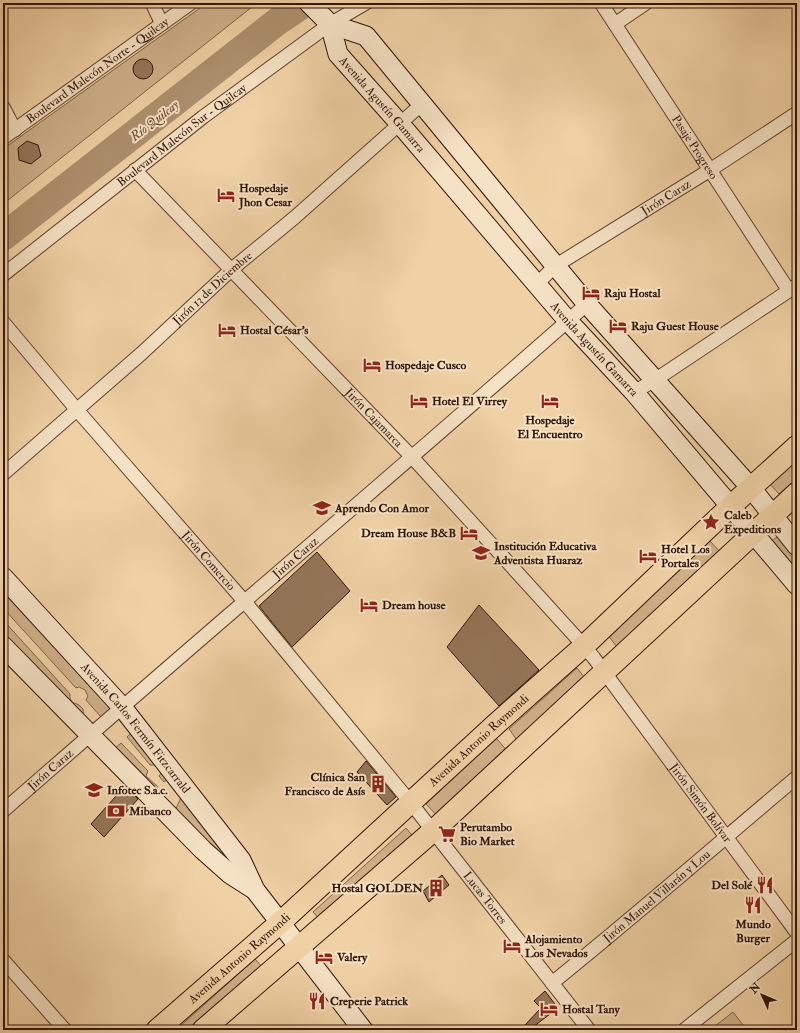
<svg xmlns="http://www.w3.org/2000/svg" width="800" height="1033" viewBox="0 0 800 1033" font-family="'IM FELL Double Pica',serif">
  <rect width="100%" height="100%" fill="#f0d1a5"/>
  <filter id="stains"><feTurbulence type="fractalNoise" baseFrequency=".005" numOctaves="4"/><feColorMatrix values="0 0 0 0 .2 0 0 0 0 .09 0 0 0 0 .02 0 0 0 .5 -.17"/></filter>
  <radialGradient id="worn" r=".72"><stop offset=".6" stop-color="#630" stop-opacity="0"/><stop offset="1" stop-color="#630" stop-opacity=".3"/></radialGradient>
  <path fill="#d0b18a" stroke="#816248" d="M 207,3 L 257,3 L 3,204 L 3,149 Z
    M 797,458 L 797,478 L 779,494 L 769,483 Z
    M 777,537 L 797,561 L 797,581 L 766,545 Z
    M 709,540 L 723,555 L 620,651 L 607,634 Z
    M 3,583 L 117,702 L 101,717 L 86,700 L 88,696 L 85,690 L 79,687 L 76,688 L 3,608 Z
    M 3,620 L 70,694 L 70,698 L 72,702 L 79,705 L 83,709 L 84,728 L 3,643 Z
    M 577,668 L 589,683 L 519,743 L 509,729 Z
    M 137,727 L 173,775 L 164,782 L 159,776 L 162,772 L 156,765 L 150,765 L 127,737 Z
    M 496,738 L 511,755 L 441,820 L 426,804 Z
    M 121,743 L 148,771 L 146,776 L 158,787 L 152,796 L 110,753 Z
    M 185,789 L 253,888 L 172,817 Z
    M 406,828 L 417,841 L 323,923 L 313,912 Z
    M 255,959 L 266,971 L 196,1030 L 176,1030 Z
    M 733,1012 L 747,1030 L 710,1030 Z"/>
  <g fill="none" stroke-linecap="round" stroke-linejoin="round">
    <path stroke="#af916f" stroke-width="28" d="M 3,237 L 278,21 L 305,3"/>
  </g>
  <path fill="#957659" stroke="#321407" d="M133 69a10 10 0 1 1 20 0a10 10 0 1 1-20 0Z
    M 27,141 L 38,145 L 41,156 L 31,164 L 19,160 L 18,148 Z
    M 317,552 L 350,591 L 292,647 L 259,606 Z
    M 479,605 L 539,670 L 499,706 L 447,647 Z
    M 366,761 L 396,797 L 387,805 L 357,772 Z
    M 125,786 L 138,799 L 104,837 L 91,824 Z
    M 442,875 L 449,885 L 429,902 L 423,891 Z
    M 545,991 L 558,1008 L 529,1030 L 525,1025 L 541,1008 L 534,1001 Z"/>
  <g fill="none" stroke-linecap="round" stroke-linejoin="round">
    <g stroke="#62432e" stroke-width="15">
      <g id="street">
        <path d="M 152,3 L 162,24"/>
        <path id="s1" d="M 601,3 L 789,291"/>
        <path d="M 615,24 L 646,3"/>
        <path d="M 3,107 L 15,130"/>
        <path id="s2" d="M 3,138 L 191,3"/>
        <path id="s3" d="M 135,170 L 412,457 L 584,646 L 594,658 L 797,933"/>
        <path id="s4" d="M 3,275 L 203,117 L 330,24 L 366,3"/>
        <path id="s5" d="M 537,284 L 555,266 L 710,170 L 797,113"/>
        <path id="s6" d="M 3,322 L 77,410 L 245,602 L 411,803 L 589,1030"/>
        <path d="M 634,392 L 655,380 L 796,286"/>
        <path id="s7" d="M 3,474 L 142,353 L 232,269 L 294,218 L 422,104"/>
        <path id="s8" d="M 3,811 C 197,641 394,474 587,304"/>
        <path d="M 3,960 L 65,1030"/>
        <path id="s9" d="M 552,983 C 635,916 715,846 797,777"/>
        <path d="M 684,1030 L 797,940"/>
      </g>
    </g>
    <g stroke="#321407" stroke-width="21">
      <g id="secondary">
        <path d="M 309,3 L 330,24 L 366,36 L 587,304 L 751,488 L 797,546"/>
        <path id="s10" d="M 330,24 L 338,54 L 400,124 L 568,321 L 634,392 L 797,585"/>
        <path id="s11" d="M 3,577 L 122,707 L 241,860 L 255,890 L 363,1030"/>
        <path d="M 3,646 L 203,850 L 230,874 L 255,890"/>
      </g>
    </g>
    <g stroke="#321407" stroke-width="23">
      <g id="primary">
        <path id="s12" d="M 157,1030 L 281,922 L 496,724 L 584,646 L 731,506 L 797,446"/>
        <path d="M 203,1030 L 433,831 L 797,493"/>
      </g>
    </g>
    <use href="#street" stroke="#f5e1c4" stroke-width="13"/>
    <use href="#secondary" stroke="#f5e1c4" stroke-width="19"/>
    <use href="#primary" stroke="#f0d1a5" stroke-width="21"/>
  </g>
  <defs>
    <g id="hotel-bare" transform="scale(1.38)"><path d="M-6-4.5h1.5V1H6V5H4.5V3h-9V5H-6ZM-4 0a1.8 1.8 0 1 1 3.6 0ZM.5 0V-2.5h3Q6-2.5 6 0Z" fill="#8f2418" stroke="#f5e1c4" stroke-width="2.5" paint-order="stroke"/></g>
    <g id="school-bare" transform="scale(1.38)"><path d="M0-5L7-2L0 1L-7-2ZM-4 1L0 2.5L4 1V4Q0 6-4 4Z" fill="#8f2418" stroke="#f5e1c4" stroke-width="2.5" paint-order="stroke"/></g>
    <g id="sight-bare" transform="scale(1.38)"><path d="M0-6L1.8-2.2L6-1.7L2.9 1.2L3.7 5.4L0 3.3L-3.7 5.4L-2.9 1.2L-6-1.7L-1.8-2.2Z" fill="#8f2418" stroke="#f5e1c4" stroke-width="2.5" paint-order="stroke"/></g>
    <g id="building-bare" transform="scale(1.38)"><path d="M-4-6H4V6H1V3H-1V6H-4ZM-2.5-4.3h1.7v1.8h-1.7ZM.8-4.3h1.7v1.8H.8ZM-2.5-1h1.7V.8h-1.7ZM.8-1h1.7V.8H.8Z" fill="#8f2418" stroke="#f5e1c4" stroke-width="2.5" paint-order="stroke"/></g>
    <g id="bank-bare" transform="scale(1.38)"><path d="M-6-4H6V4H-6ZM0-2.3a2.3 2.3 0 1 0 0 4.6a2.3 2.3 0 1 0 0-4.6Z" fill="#8f2418" stroke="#f5e1c4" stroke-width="2.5" paint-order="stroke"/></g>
    <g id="supermarket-bare" transform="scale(1.38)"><path d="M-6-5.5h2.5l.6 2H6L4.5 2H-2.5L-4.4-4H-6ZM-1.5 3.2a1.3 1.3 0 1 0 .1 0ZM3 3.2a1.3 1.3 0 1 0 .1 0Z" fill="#8f2418" stroke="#f5e1c4" stroke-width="2.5" paint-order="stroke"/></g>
    <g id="restaurant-bare" transform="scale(1.38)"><path d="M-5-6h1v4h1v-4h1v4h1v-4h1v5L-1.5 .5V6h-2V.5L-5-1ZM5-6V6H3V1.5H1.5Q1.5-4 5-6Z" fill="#8f2418" stroke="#f5e1c4" stroke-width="2.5" paint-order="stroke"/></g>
  </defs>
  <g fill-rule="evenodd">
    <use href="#hotel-bare" x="226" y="195"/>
    <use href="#hotel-bare" x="591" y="293"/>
    <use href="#hotel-bare" x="618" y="326"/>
    <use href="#hotel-bare" x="227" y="330"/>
    <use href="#hotel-bare" x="372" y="365"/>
    <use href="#hotel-bare" x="419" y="401"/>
    <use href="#hotel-bare" x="550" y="401"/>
    <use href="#school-bare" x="322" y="508"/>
    <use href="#sight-bare" x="711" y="522"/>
    <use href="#hotel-bare" x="469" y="533"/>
    <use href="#school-bare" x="481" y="553"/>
    <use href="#hotel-bare" x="648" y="556"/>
    <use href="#hotel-bare" x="369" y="605"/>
    <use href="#building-bare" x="378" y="784"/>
    <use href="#school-bare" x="94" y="790"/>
    <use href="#bank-bare" x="116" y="811"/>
    <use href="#supermarket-bare" x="447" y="834"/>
    <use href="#restaurant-bare" x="765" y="885"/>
    <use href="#building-bare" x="436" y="888"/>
    <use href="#restaurant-bare" x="753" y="905"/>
    <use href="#hotel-bare" x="512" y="946"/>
    <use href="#hotel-bare" x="324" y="957"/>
    <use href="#restaurant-bare" x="317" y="1001"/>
    <use href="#hotel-bare" x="549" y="1009"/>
  </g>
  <g text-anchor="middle" stroke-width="4" stroke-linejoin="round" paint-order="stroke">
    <g font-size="12" fill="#321407" stroke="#f5e1c4">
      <text dy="4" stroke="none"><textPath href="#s2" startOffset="116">Boulevard Malecón Norte - Quilcay</textPath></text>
      <text dy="4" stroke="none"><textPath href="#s10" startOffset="98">Avenida Agustín Gamarra</textPath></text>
      <text dy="4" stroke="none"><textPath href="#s4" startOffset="227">Boulevard Malecón Sur - Quilcay</textPath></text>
      <text dy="4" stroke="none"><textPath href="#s1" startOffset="172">Pasaje Progreso</textPath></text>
      <text dy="4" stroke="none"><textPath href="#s5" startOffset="156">Jirón Caraz</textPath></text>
      <text dy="4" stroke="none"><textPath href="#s7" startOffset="280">Jirón 13 de Diciembre</textPath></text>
      <text dy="4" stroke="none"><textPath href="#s10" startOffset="422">Avenida Agustín Gamarra</textPath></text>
      <text dy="4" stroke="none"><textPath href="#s3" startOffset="344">Jirón Cajamarca</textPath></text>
      <text dy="4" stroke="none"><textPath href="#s8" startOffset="387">Jirón Caraz</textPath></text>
      <text dy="4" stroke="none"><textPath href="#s6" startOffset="315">Jirón Comercio</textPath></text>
      <text dy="4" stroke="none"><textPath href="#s11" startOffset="201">Avenida Carlos Fermín Fitzcarrald</textPath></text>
      <text dy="4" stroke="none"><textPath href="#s12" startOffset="433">Avenida Antonio Raymondi</textPath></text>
      <text dy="4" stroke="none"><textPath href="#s8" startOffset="63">Jirón Caraz</textPath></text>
      <text dy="4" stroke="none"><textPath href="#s3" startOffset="850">Jirón Simón Bolívar</textPath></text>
      <text dy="4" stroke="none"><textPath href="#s9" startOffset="136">Jirón Manuel Villarán y Lou</textPath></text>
      <text dy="4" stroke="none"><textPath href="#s6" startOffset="751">Lucas Torres</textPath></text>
      <text dy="4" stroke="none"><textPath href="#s12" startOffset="109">Avenida Antonio Raymondi</textPath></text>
    </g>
    <g font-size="12" font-weight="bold" fill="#321407" stroke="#f5e1c4" text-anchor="start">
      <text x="239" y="192">Hospedaje<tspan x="239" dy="14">Jhon Cesar</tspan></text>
      <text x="604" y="297">Raju Hostal</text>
      <text x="631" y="330">Raju Guest House</text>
      <text x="240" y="334">Hostal César's</text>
      <text x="385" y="369">Hospedaje Cusco</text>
      <text x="432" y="405">Hotel El Virrey</text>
      <text x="550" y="424" text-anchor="middle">Hospedaje<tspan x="550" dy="14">El Encuentro</tspan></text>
      <text x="335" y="512">Aprendo Con Amor</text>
      <text x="724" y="519">Caleb<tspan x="724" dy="14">Expeditions</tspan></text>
      <text x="456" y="537" text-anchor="end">Dream House B&amp;B</text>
      <text x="494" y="550">Institución Educativa<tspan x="494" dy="14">Adventista Huaraz</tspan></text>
      <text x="661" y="553">Hotel Los<tspan x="661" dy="14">Portales</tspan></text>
      <text x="382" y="609">Dream house</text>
      <text x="365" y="781" text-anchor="end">Clínica San<tspan x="365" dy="14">Francisco de Asís</tspan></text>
      <text x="107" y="794">Infotec S.a.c.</text>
      <text x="129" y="815">Mibanco</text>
      <text x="460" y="831">Perutambo<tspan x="460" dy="14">Bio Market</tspan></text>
      <text x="752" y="889" text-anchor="end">Del Solé</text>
      <text x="423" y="892" text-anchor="end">Hostal GOLDEN</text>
      <text x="753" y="928" text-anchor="middle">Mundo<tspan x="753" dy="14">Burger</tspan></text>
      <text x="525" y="943">Alojamiento<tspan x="525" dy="14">Los Nevados</tspan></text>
      <text x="337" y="961">Valery</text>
      <text x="330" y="1005">Creperie Patrick</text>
      <text x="562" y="1013">Hostal Tany</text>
    </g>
    <g font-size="13" font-style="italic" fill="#644631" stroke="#f5e1c4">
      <text transform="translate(154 120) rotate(-38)" y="5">Río Quilcay</text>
    </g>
  </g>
  <rect width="800" height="1033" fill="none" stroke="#f0d1a5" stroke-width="16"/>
  <rect x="4" y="4" width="792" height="1025" fill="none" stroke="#321407" stroke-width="2"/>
  <rect x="8" y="8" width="784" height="1017" fill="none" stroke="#321407"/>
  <g transform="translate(762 995) rotate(314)" stroke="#f5e1c4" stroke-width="3" paint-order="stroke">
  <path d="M0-3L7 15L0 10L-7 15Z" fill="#321407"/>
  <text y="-6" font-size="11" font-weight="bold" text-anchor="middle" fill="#321407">N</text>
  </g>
  <rect width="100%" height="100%" filter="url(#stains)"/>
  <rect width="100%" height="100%" fill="url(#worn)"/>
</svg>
